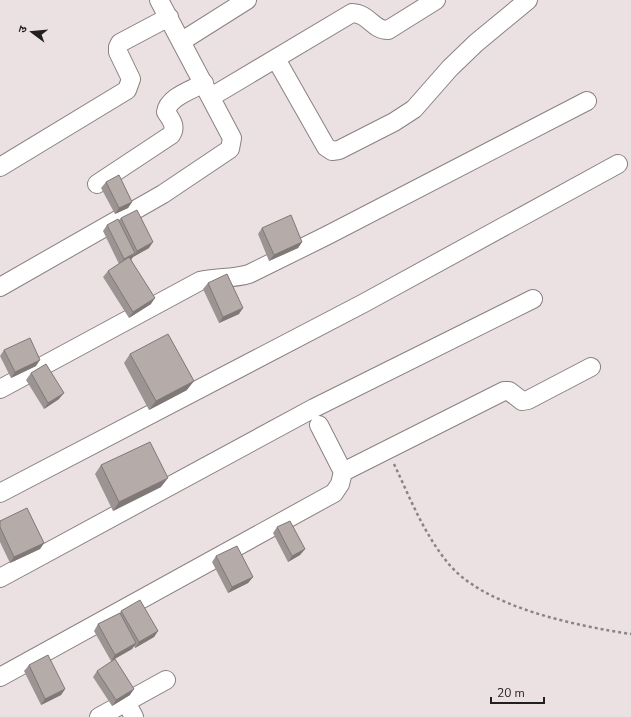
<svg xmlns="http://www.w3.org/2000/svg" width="631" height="717" viewBox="0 0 631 717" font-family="'Nunito Sans','Noto Sans Devanagari',sans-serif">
  <rect width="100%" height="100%" fill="#ebe1e2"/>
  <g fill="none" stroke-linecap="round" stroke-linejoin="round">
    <g stroke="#8a8181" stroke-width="20">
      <path id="minor" d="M 182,41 L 247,0
        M 276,59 L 326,147 L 332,151 L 339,150 L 394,122 L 414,109 L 450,68 L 476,43 L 528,0
        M 211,97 L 352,13 C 370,14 372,30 388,30 L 436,0
        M 0,167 L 127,90 L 131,79 L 118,52 L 118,47 L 120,43 L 169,17
        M 97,184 L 171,135 C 177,126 171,120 166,112 C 168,97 192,90 204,83
        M 0,287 L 163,194 L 230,149 L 232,138 L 159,0
        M 0,389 L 200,281 C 216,277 233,279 249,274 L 326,236 L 587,101
        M 343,472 L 504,391 L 509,391 L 522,401 L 528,400 L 591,367
        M 0,493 L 364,303 L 618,164
        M 0,578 L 314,408 L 533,299
        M 0,677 L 334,493 L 340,484 L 343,472 L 319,425
        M 126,702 L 134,717
        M 99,717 L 166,680"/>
    </g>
    <path stroke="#8b8485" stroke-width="2.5" stroke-dasharray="3 3" stroke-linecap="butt" d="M 394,464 C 410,498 424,534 448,563 C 483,607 577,626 631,634"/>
    <use href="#minor" stroke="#fff" stroke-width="18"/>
  </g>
  <path fill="#9c9492" d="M 106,182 L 132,202 L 128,208 L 115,214 L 101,188 Z
    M 121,218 L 149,248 L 133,257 L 131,259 L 151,304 L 129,318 L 103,277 L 108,271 L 119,264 L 103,231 L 107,225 L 119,220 Z
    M 262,228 L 302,242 L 298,248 L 269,261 L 258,234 Z
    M 208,283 L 239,314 L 219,323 L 203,289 Z
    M 4,350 L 36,366 L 11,378 L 0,356 Z
    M 130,354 L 187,390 L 149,410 L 124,363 Z
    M 31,373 L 59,399 L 44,409 L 26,380 Z
    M 101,465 L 161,487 L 113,511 L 95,474 Z
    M 0,521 L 44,543 L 40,549 L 10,563 L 0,542 Z
    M 277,527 L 305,549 L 300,555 L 288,562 L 273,533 Z
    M 216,556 L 253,577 L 248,583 L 228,593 L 212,562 Z
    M 121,611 L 158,631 L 154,637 L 135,648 L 134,646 L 132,649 L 111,661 L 94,631 L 98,624 L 120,613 Z
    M 29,665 L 65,689 L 61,695 L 41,705 L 24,671 Z
    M 97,671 L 130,695 L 112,706 L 93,677 Z"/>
  <path fill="#7f7877" d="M 132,202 L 128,208 L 115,214 L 119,208 Z
    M 153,242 L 149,248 L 133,257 L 131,260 L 120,265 L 124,259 L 135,254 L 137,251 Z
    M 302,242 L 298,248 L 269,261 L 274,255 Z
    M 155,298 L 151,304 L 129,318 L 133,312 Z
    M 243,308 L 239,314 L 219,323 L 223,317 Z
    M 40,360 L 36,366 L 11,378 L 15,372 Z
    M 194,381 L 187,390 L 149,410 L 156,401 Z
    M 64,393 L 59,399 L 44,409 L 48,403 Z
    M 168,478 L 161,487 L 113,511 L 119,502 Z
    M 44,543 L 40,549 L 10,563 L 14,557 Z
    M 305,549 L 300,555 L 288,562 L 292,556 Z
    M 253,577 L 248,583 L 228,593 L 232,587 Z
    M 158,631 L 154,637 L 135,648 L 139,642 Z
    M 136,643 L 132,649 L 111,661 L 115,655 Z
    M 65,689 L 61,695 L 41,705 L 45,699 Z
    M 134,689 L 130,695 L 112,706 L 116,700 Z"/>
  <path fill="#b5acaa" stroke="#7f7877" d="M 119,175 L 132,202 L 119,208 L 106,182 Z
    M 137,210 L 153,242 L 137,251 L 121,218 Z
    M 291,215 L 302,242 L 274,255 L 262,228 Z
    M 118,219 L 135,253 L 124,259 L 107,225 Z
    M 129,257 L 155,298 L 133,312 L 108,271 Z
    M 227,274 L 243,308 L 223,317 L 208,283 Z
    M 168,334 L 194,381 L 156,401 L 130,354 Z
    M 30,338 L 40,360 L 15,372 L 4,350 Z
    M 46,364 L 64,393 L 48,403 L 31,373 Z
    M 150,442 L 168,478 L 119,502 L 101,465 Z
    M 27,508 L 44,543 L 14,557 L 0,527 L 0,521 Z
    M 290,521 L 305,549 L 292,556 L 277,527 Z
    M 237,546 L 253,577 L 232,587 L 216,556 Z
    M 140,600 L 158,631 L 139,642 L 121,611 Z
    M 120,613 L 136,643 L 115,655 L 98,624 Z
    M 48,655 L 65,689 L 45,699 L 29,665 Z
    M 115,659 L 134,689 L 116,700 L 97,671 Z"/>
  <g transform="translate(32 32) rotate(286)" stroke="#ebe1e2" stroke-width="3" paint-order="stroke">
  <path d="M0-3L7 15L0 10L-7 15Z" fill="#221f1f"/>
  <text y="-6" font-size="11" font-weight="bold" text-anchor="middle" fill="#221f1f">उ</text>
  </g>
  <path d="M491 697v6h53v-6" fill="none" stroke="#221f1f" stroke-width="2"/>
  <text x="497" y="697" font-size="12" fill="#221f1f" stroke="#ebe1e2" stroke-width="3" paint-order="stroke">20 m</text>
</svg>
